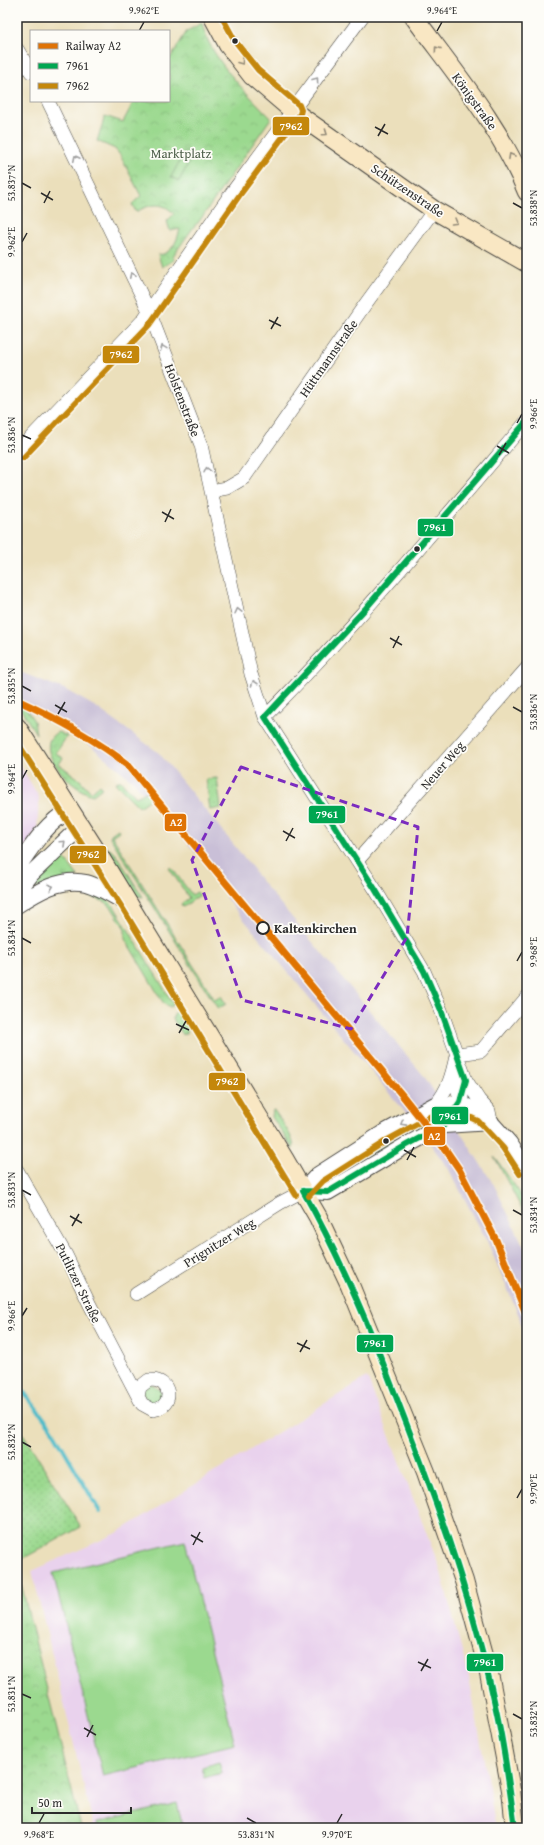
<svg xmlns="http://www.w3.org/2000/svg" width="544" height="1845" viewBox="0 0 544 1845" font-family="'Gentium Book Plus',serif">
  <defs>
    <pattern id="grass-tufts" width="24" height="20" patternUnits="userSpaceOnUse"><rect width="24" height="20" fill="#9bd98f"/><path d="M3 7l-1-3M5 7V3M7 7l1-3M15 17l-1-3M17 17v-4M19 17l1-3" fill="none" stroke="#86ba7c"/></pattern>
    <pattern id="park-crowns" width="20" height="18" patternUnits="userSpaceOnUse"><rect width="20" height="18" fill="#9bd98f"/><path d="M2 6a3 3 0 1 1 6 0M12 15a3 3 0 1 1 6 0" fill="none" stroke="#86ba7c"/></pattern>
    <pattern id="garden-dots" width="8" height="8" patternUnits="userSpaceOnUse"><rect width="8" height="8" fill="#9bd98f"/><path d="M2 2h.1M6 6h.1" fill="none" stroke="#86ba7c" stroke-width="1.8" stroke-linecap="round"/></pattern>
  </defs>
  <rect width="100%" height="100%" fill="#fdfcf7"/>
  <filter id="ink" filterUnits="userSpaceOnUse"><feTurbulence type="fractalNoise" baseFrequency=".025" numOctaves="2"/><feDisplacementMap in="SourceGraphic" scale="8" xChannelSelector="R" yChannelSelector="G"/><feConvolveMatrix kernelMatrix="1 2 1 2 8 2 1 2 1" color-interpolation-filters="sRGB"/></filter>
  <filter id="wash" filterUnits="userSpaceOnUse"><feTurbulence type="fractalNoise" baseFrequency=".012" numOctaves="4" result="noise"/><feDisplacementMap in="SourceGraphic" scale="16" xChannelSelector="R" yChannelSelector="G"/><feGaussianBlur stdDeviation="0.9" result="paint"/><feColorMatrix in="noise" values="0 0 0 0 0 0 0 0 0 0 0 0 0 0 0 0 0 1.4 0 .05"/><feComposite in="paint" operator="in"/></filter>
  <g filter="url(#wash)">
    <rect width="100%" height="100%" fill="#ebdfbb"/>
    <path fill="#e9d2ed" d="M 17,760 L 39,797 L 37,830 L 17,860 Z
      M 367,1377 L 440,1569 L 469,1677 L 496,1828 L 94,1828 L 32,1571 L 117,1533 Z"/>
    <path fill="#c9bfd7" d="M 17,671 L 64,689 L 96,707 L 159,753 L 255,871 L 254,872 L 424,1076 L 494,1185 L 527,1253 L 527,1347 L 519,1316 L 487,1241 L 448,1168 L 420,1130 L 225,897 L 230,892 L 133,781 L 80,737 L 17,705 Z"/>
    <path fill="url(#grass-tufts)" stroke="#63825d" d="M 17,694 L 34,721 L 36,734 L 17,703 Z
      M 58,732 L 67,736 L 56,753 L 63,758 L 59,764 L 79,779 L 91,792 L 99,785 L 102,788 L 93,795 C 73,792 29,746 58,732 Z
      M 118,781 L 121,781 L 136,797 L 146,792 L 149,793 L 151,798 L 139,807 L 115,783 Z
      M 118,829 L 119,831 L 112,836 L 215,1000 L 221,996 L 226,1004 L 218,1009 L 110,837 L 111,834 Z
      M 109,849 L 115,853 L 143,897 L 134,896 L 106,851 Z
      M 61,854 L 78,876 L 29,890 Z
      M 171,867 L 192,895 L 197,892 L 200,895 L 183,907 L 181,904 L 189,898 L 169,868 Z
      M 87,890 L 108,900 L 114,906 L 174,1005 L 170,1007 L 164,1004 L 125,939 L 125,929 L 112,908 L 105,902 L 87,895 Z
      M 177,1011 L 188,1028 L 187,1032 L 183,1035 L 173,1019 L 174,1014 Z
      M 273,1110 L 274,1110 C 279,1118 297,1141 293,1149 L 272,1117 Z
      M 434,1114 L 438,1121 L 329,1186 L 326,1180 L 384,1144 L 416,1127 Z
      M 494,1156 L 527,1203 L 527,1219 Z
      M 147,1381 L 168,1395 L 149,1409 L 140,1387 Z"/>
    <path fill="url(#park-crowns)" stroke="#63825d" d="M 202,23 C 210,59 246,92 271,118 L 198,223 L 195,225 L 173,256 L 174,260 L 162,267 L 158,255 C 172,254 177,241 180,229 L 170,231 L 167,221 L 174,214 C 163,201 150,204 136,212 L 132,204 L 141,196 L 120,155 L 115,149 L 97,141 L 105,116 L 123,122 L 134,101 L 169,101 L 169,60 L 187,31 Z
      M 217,778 L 221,808 L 210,810 L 206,779 Z
      M 17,1571 L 18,1571 L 81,1828 L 17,1828 Z"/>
    <path fill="url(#garden-dots)" stroke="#63825d" d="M 17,1424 L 81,1527 L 22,1559 L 17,1559 Z"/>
    <path fill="#9bd98f" stroke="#63825d" d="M 185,151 L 193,155 L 179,181 L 171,177 Z
      M 185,1541 L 235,1744 L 103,1776 L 53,1573 Z
      M 219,1762 L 222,1773 L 204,1778 L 202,1767 Z
      M 177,1803 L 183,1828 L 98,1828 L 97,1823 Z"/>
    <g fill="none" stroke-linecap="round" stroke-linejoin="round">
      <path stroke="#4fbcc9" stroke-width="4" d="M 20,1387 L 52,1429 L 100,1512"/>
    </g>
  </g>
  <g filter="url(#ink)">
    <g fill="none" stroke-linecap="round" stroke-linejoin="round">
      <g stroke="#484641" stroke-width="14">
        <path id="minor" d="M 17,49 L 31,72
          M 48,101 L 149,311 L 201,445 L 251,674 L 265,717 L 375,889 L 424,971 L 441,1010 L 466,1080 L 479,1100 L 489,1111 L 491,1121
          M 17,452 L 143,320 L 233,191 L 362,17
          M 211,491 L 227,488 L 244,478 L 364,306 L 434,210
          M 265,717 C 358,623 442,521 527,421
          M 357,861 L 527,668
          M 457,1054 L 481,1051 L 527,997
          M 453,1075 L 460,1098 L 468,1112
          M 435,1105 C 448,1090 452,1075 456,1056
          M 444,1125 L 454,1113 L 462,1097
          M 17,1170 L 66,1255 L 90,1305 L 142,1404 L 153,1410 C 175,1407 172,1378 149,1380 L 140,1387 L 138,1396
          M 136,1294 L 280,1203 L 303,1191"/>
      </g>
      <g stroke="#484641" stroke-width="18">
        <path id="tertiary" d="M 17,868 C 32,846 46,823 70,810
          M 17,892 L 31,874 L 81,826
          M 17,905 C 37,892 61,877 86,883 C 101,887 116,897 130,905
          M 303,1191 L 318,1175 L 382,1134 L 435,1105 L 463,1105 L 483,1114 L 509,1143 L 527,1170
          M 303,1191 L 328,1192 L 405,1146 L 444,1125 L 491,1122"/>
      </g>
      <g stroke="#484641" stroke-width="20">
        <path id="secondary" d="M 213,17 L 228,45 L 252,76 L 293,111 L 434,210 L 527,263
          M 414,17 C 455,73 501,127 527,192
          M 17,727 L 95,849 L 285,1160 L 318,1217 L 350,1285 L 426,1472 L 464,1581 L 489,1673 L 511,1790 L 515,1828"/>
      </g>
      <use href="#minor" stroke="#fff" stroke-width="13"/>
      <use href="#tertiary" stroke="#fff" stroke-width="16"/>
      <use href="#secondary" stroke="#f9e7c3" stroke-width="18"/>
      <g stroke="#fdfcf7" stroke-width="9">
        <path id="bus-1" d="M 303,1191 L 328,1192 L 405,1146 L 444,1125 L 460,1102 L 466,1080 L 441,1010 L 424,971 L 375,889 L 265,717 L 366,608 L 527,421
          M 303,1191 C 342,1260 372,1333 400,1407 C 439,1507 475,1609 497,1714 C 505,1752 510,1790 515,1828"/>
      </g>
      <g stroke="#fdfcf7" stroke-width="9">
        <path id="bus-2" d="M 23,458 L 149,325 L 239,196 L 300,114 L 301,110 L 299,105 L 258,70 L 235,41 L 222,17
          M 17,742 L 123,909 L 296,1195
          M 309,1196 L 323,1181 L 386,1141 L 437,1113 L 461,1113 L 478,1121 L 503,1148 L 520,1174"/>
      </g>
      <use href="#bus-1" stroke="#00a651" stroke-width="6"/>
      <use href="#bus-2" stroke="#c4870b" stroke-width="6"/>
      <g stroke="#fdfcf7" stroke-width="10">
        <path id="rail-1" d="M 17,700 C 56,718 94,738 128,765 L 402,1095 L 448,1153 L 459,1169 L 496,1240 L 527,1316"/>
      </g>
      <use href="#rail-1" stroke="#df7306" stroke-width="7"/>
    </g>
    <defs><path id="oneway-chevron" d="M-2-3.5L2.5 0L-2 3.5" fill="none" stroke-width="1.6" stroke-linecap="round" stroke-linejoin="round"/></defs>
    <g stroke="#928977">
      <use href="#oneway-chevron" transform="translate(437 49) rotate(-126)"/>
      <use href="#oneway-chevron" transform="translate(241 62) rotate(53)"/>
      <use href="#oneway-chevron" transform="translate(325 133) rotate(35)"/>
      <use href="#oneway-chevron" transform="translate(511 156) rotate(-119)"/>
      <use href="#oneway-chevron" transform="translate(455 222) rotate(30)"/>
    </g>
    <g stroke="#a0a0a0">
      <use href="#oneway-chevron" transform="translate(316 80) rotate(-54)"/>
      <use href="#oneway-chevron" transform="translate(76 158) rotate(-116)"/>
      <use href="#oneway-chevron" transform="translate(132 275) rotate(-115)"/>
      <use href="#oneway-chevron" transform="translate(163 348) rotate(-111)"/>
      <use href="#oneway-chevron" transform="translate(207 470) rotate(-103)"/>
      <use href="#oneway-chevron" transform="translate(238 611) rotate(-103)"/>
      <use href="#oneway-chevron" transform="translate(254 683) rotate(-109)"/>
      <use href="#oneway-chevron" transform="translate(63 843) rotate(-43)"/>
      <use href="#oneway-chevron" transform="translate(51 887) rotate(-19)"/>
      <use href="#oneway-chevron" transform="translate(403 1123) rotate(151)"/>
    </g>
  </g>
  <path fill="none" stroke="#7b2cbf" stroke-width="3" stroke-dasharray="8 5" stroke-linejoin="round" d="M 241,767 L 418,827 L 407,937 L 351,1029 L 242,1000 L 192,860 Z"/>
  <path fill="none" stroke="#2b2b2b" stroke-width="1.5" d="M 139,31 L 144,22M 437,31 L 442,22M 375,127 L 388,134M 378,136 L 385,124M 22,183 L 31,188M 41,193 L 53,200M 44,203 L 50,191M 513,203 L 522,208M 22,242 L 27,233M 269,320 L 281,326M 271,329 L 278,317M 517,423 L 522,414M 22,435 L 31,439M 497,446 L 509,453M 499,455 L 506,443M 162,512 L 174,519M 165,522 L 171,509M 390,638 L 402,645M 393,648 L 399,636M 22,686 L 31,691M 55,705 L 67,712M 513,707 L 522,712M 58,714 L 65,702M 22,779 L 27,770M 283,831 L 295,838M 286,841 L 293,828M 22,938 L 31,943M 517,961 L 522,952M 176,1024 L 189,1030M 179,1033 L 186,1021M 404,1150 L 416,1157M 407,1160 L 414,1147M 22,1190 L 31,1195M 513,1210 L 522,1215M 70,1216 L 82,1223M 72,1226 L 79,1214M 22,1316 L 27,1308M 297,1343 L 310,1349M 300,1352 L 307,1340M 22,1442 L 31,1447M 517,1498 L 522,1489M 191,1535 L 203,1542M 193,1545 L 200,1532M 418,1662 L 431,1668M 421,1671 L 428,1659M 22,1694 L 31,1698M 513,1714 L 522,1719M 84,1728 L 96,1735M 87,1737 L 93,1725M 247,1818 L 256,1823M 39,1823 L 44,1814M 337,1823 L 342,1814"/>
  <g fill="#2b2b2b" stroke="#fdfcf7" stroke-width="1.5">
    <circle cx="235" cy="41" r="3.5"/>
    <circle cx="417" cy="549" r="3.5"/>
    <circle cx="386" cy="1141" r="3.5"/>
  </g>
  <circle fill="#fdfcf7" stroke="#2b2b2b" stroke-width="2" cx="263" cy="928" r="6"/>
  <g text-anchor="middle" stroke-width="3.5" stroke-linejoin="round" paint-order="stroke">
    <g font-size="13" fill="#2b2b2b" stroke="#fdfcf7">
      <text transform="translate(475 101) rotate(54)" y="5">Königstraße</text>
      <text transform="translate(408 190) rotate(34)" y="5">Schützenstraße</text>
      <text transform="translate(328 358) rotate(-55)" y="5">Hüttmannstraße</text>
      <text transform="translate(183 400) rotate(69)" y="5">Holstenstraße</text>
      <text transform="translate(442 765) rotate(-49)" y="5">Neuer Weg</text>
      <text transform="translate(219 1242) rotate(-32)" y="5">Prignitzer Weg</text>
      <text transform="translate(79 1283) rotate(64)" y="5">Putlitzer Straße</text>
    </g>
    <g font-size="13" fill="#4d5f49" stroke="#fdfcf7">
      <text x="181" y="158">Marktplatz</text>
    </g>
    <g font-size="13" font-weight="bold" fill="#2b2b2b" stroke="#fdfcf7" text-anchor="start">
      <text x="274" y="933">Kaltenkirchen</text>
    </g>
  </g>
  <g stroke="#fdfcf7" stroke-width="1.5">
    <rect x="272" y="116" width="38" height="20" rx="4" fill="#c4870b"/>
    <rect x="102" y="345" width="38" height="19" rx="4" fill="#c4870b"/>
    <rect x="417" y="518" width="37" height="19" rx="4" fill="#00a651"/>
    <rect x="308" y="805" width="38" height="19" rx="4" fill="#00a651"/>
    <rect x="164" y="813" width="23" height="19" rx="4" fill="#df7306"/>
    <rect x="69" y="845" width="38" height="19" rx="4" fill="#c4870b"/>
    <rect x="208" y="1072" width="38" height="19" rx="4" fill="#c4870b"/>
    <rect x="431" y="1106" width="38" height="19" rx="4" fill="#00a651"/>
    <rect x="423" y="1126" width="23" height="20" rx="4" fill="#df7306"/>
    <rect x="356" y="1334" width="38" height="19" rx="4" fill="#00a651"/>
    <rect x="466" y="1653" width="38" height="19" rx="4" fill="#00a651"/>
  </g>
  <g font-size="11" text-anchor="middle" font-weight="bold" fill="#fff">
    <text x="291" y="130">7962</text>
    <text x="121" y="358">7962</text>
    <text x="435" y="531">7961</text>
    <text x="327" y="818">7961</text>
    <text x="176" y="826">A2</text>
    <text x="88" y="858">7962</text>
    <text x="227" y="1085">7962</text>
    <text x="450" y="1120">7961</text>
    <text x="434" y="1140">A2</text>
    <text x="375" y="1347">7961</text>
    <text x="485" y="1666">7961</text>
  </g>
  <rect width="544" height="1845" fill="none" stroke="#fdfcf7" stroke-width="44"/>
  <rect x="30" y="30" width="140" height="72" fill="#fdfcf7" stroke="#a9a8a5"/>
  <rect x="38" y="43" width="20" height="6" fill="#df7306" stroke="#a9a8a5"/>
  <text x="66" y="50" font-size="12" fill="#2b2b2b">Railway A2</text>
  <rect x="38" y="63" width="20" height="6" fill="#00a651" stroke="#a9a8a5"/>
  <text x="66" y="70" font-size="12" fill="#2b2b2b">7961</text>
  <rect x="38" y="83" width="20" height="6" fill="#c4870b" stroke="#a9a8a5"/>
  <text x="66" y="90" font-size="12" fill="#2b2b2b">7962</text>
  <path d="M32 1807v6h99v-6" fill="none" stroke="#2b2b2b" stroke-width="2"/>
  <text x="38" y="1807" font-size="12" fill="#2b2b2b" stroke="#fdfcf7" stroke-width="3" paint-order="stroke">50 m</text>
  <rect x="22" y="22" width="500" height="1801" fill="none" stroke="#2b2b2b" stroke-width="1.5"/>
  <g font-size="10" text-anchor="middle" fill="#2b2b2b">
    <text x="144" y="14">9.962°E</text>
    <text x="442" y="14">9.964°E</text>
    <text transform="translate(11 183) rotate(-90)" y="4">53.837°N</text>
    <text transform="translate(533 208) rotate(-90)" y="4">53.838°N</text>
    <text transform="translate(11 242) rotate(-90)" y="4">9.962°E</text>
    <text transform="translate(533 414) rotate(-90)" y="4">9.966°E</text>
    <text transform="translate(11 435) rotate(-90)" y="4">53.836°N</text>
    <text transform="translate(11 686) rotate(-90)" y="4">53.835°N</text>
    <text transform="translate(533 712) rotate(-90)" y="4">53.836°N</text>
    <text transform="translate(11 779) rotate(-90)" y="4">9.964°E</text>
    <text transform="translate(11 938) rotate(-90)" y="4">53.834°N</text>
    <text transform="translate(533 952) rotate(-90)" y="4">9.968°E</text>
    <text transform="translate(11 1190) rotate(-90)" y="4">53.833°N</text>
    <text transform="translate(533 1215) rotate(-90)" y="4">53.834°N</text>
    <text transform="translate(11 1316) rotate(-90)" y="4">9.966°E</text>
    <text transform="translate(11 1442) rotate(-90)" y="4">53.832°N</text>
    <text transform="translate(533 1489) rotate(-90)" y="4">9.970°E</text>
    <text transform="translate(11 1694) rotate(-90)" y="4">53.831°N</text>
    <text transform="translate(533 1719) rotate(-90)" y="4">53.832°N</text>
    <text x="39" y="1838">9.968°E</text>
    <text x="256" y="1838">53.831°N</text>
    <text x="337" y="1838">9.970°E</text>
  </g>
</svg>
